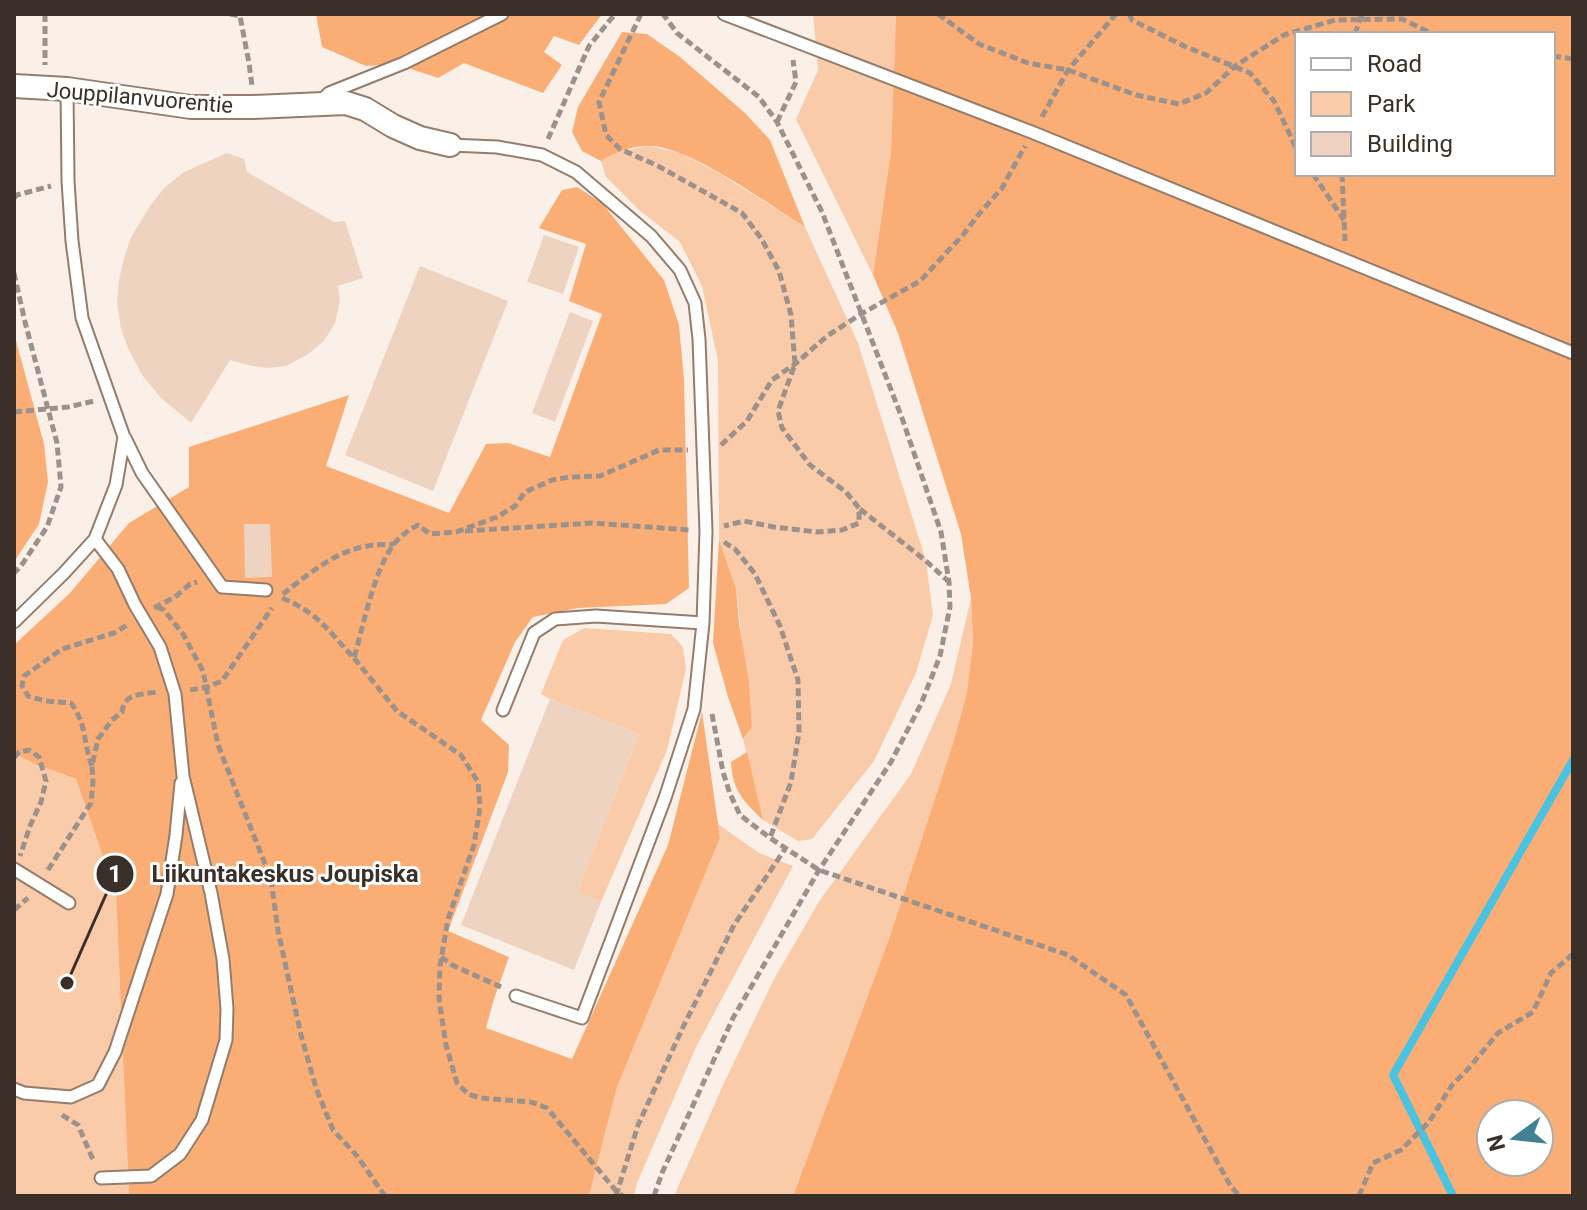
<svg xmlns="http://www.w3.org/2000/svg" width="1587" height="1210" viewBox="0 0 1587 1210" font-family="Roboto,sans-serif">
  <rect width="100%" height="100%" fill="#fbf0e8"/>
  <path fill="#facba9" d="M 813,14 L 896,14 L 891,151 L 873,275 L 796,119 L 818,70 Z
    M 650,146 L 681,153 L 722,175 L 805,227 L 858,343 L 926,561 L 933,615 L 916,673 L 874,761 L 812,839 L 798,841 L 763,820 L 743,739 L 752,727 L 736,588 L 719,540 L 718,361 L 702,286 L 680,242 L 639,210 L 606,177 L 601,161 L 615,152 Z
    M 971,598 L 973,642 L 967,692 L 954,740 L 890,936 L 793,1196 L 674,1196 L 724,1083 L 774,979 L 820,900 L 911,774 L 951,684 Z
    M 584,628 L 671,634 L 683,647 L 686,669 L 667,750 L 601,902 L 577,892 L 639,734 L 550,699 L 541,694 L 563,640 Z
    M 14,753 L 37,765 L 76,779 L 116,894 L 129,1196 L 14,1196 Z
    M 718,824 L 759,853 L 793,866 L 696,1047 L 637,1183 L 634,1196 L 589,1196 L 617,1087 L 720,838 Z"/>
  <path fill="#faae76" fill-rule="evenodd" d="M 316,14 L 602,14 L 579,45 L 554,36 L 544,52 L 562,65 L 543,93 L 464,63 L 438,78 L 396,64 L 366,66 L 322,47 Z
    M 896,14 L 1573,14 L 1573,1196 L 793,1196 L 890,936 L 954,740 L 967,692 L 973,642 L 971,598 L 961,534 L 898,333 L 873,275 L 891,151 ZM 1297,34 L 1553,34 L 1553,174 L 1297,174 ZM 1491,1114 L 1539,1114 L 1539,1162 L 1491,1162 Z
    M 622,32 L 647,34 L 680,57 L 745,113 L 770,140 L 805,227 C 769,205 688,145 649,146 C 632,146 615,152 601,161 L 582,151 L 572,132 L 578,107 Z
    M 577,187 L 602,203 L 664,280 L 679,325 L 684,380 L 689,588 L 666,604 L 578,608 L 533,617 L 515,642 L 481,720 L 509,745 L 508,772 L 448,931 L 509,957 L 494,999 L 486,1028 L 572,1059 L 668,845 L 702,712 L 720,838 L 617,1087 L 589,1196 L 129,1196 L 116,894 L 76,779 L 37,765 L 14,753 L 14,645 L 70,593 L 129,523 L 189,487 L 189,447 L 349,395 L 326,466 L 449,513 L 486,444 L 508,443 L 550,457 L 602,314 L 569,301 L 586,244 L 539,228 L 562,190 Z
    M 14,333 L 44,444 L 48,482 L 39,524 L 14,562 Z
    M 719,540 L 736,588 L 739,623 L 749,682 L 752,727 L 743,739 L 728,697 L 713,643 Z
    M 747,752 L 763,820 C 744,802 732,790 731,762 Z"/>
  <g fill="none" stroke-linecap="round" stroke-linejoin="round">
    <path stroke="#4ac2e1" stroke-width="8" d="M 1453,1196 L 1393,1075 L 1573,760"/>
  </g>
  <path fill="#eed3c0" d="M 227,153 L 244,159 L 247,172 L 334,222 L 345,221 L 363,278 L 338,286 L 340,301 L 335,323 L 324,341 L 307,355 L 286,366 L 269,368 L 251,366 L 230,360 L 191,423 L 161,398 L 142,375 L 128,348 L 121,329 L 117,302 L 119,280 L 124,258 L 131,237 L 150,206 L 165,187 L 184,172 Z
    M 544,235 L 579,247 L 563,294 L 527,282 Z
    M 420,266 L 508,301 L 433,491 L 345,455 Z
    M 570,312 L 593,321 L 555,422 L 532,413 Z
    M 244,524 L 270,524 L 272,577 L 245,578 Z
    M 550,699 L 639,734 L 577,892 L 601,902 L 574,970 L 461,925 Z"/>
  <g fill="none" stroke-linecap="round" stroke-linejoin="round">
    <g stroke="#957c6b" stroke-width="15">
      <path id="lane" d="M 724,14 L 1034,133 L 1573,353
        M 320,102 L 329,93 L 404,63 L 502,14
        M 450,145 L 497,147 L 542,155 L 576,172 L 651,236 L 680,270 L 695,303 L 699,339 L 706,531 L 703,623 L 694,709 L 665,798 L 582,1018 L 516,996
        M 125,438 L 142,473 L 222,587 L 266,590
        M 95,539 L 118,569 L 135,605 L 160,647 L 175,694 L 183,776 L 211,893 L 223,959 L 227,1009 L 226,1040 L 202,1120 L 180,1154 L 151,1176 L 101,1178
        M 14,622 L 64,573 L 95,539 L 116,485 L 124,437 L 82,318 L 72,241 L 68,181 L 67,89
        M 503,710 L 534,633 L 555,619 L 596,616 L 703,623
        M 14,869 L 69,903
        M 14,1089 L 24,1093 L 71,1097 L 98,1085 L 115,1052 L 167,894 L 176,835 L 181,783"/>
    </g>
    <g stroke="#957c6b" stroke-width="26">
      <path id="street" d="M 14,86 L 67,89 L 191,107 L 253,107 L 346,103 L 365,109 L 393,126 L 420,138 L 450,145"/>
    </g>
    <path stroke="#9d928b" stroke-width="5" stroke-dasharray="8 4" stroke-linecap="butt" d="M 45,14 L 45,65
      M 230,14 L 240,16 L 249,63 L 252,86
      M 641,14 L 599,102 L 606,135 L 620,149 L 658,166 L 742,213 L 761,238 L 779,271 L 791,315 L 795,364 L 778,411 L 782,428 L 810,465 L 846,492 L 859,508 L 859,523 L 842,530 L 817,532 L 774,527 L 744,521 L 724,526
      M 938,14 L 979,44 L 1028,63 L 1068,70 L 1136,95 L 1179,104 L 1206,93 L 1235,66 L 1284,35 L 1335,20 L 1402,19 L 1433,34
      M 1129,14 L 1132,20 L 1184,46 L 1250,73 L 1274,101 L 1297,150
      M 1355,34 L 1362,14
      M 1553,56 L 1573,59
      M 1042,117 L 1068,70 L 1116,14
      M 777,122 L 796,82 L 793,60
      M 548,139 L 589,46 L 615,14
      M 1313,174 L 1344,220
      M 1342,174 L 1345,241
      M 14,198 L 17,195 L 51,186
      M 14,273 L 25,322 L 57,443 L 61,487 L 47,527 L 21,566 L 14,573
      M 14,412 L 68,407 L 94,401
      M 721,445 L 747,421 L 772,380 L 795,364 L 827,336 L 861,314 L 920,281 L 962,236 L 979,214 L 1002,188 L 1025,146
      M 860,509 L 926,561 L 948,581
      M 465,531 L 592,523 L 690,530
      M 724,542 L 735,549 L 755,574 L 780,626 L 798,680 L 799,732 L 791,782 L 770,838
      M 283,594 C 307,575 337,550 368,546 C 376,544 386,545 394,544
      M 282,598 C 319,613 328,631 354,658 C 363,627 373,576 390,550 C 397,538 407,531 418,525 L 430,534 L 456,532 L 497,517 L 515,506 L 525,492 L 552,480 L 570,477 L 600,476 L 659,450 L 688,450
      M 157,607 L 164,610 L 183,634 L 203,671 L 218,745 L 271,879 L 278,931 L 301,1035 L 316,1088 L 333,1130 L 357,1156 L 385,1196
      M 154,608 L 175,597 L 190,584 L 197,582
      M 354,658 L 397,711 L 461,755 L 478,782 L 480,807 L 474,845 L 448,919 L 440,966 L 439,999 L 446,1045 L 457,1083 L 468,1094 L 480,1098 L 531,1102 L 547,1108 L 617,1192 L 623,1196
      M 190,690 L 207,687 L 222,681 L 272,608
      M 712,714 L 723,772 L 730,794 L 740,815 L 770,838 L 819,870 L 1068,955 L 1126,995 L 1231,1187 L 1240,1196
      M 14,758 L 19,752 L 29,750 L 39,757 L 46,781 L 41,802 L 30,826 L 20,856
      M 92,766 C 83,743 87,724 71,703 L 45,701 L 28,696 L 22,686 L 24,676 L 62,649 L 114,633 L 129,624
      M 48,870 L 91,803 L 93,782 L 92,766 L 98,739 L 112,720 L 122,712 C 124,693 140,695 156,692
      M 14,910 L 28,898
      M 441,957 L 454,966 L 501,987
      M 62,1115 L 78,1125 L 94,1162
      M 616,1196 L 638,1125 L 684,1025 L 734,925 L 785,849
      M 654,1196 L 662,1173 L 733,1018 L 819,870 L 891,762 L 921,704 L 940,656 L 950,607 L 949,582 L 941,532 L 902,418 L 822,212 L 777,122 L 759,97 L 677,33 L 663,14
      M 1359,1196 L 1373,1163 L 1401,1150 L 1429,1122 L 1452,1085 L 1469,1068 L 1498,1033 L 1533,1012 L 1551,973 L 1573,954"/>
    <use href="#lane" stroke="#fff" stroke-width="11"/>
    <use href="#street" stroke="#fff" stroke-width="22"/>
  </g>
  <g text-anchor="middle" stroke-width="6" stroke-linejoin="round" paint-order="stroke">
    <g font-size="22" fill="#3b3029" stroke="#fff">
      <text transform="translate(140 97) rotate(5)" y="8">Jouppilanvuorentie</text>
    </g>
  </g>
  <path fill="none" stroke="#3b3029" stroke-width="3" d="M67 983L115 874"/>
  <g fill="#3b3029" stroke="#fff" stroke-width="3">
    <circle cx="67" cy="983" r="8"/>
    <circle cx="115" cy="874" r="20"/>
  </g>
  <g font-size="24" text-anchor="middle" font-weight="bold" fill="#fff">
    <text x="115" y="882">1</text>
  </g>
  <g font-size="24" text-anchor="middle" font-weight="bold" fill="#3b3029" stroke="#fff" stroke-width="6" stroke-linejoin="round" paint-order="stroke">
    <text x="285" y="882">Liikuntakeskus Joupiska</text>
  </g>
  <rect width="1587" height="1210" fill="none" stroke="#3b3029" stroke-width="32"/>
  <rect x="1295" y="32" width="260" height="144" fill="#ffffff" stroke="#b1aca9" stroke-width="2"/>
  <rect x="1311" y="58" width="40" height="12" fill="#ffffff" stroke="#b1aca9" stroke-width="2"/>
  <text x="1367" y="72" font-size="24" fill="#3b3029">Road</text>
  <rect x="1311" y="92" width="40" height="24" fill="#facba9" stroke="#b1aca9" stroke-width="2"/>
  <text x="1367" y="112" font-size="24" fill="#3b3029">Park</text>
  <rect x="1311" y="132" width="40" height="24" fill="#eed3c0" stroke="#b1aca9" stroke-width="2"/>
  <text x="1367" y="152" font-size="24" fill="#3b3029">Building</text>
  <g transform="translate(1515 1138) rotate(255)"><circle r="38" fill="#ffffff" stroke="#b1aca9" stroke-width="2"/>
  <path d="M0-6L14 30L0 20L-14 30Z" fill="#408294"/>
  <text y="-12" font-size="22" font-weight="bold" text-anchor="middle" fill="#3b3029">N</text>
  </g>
</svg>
